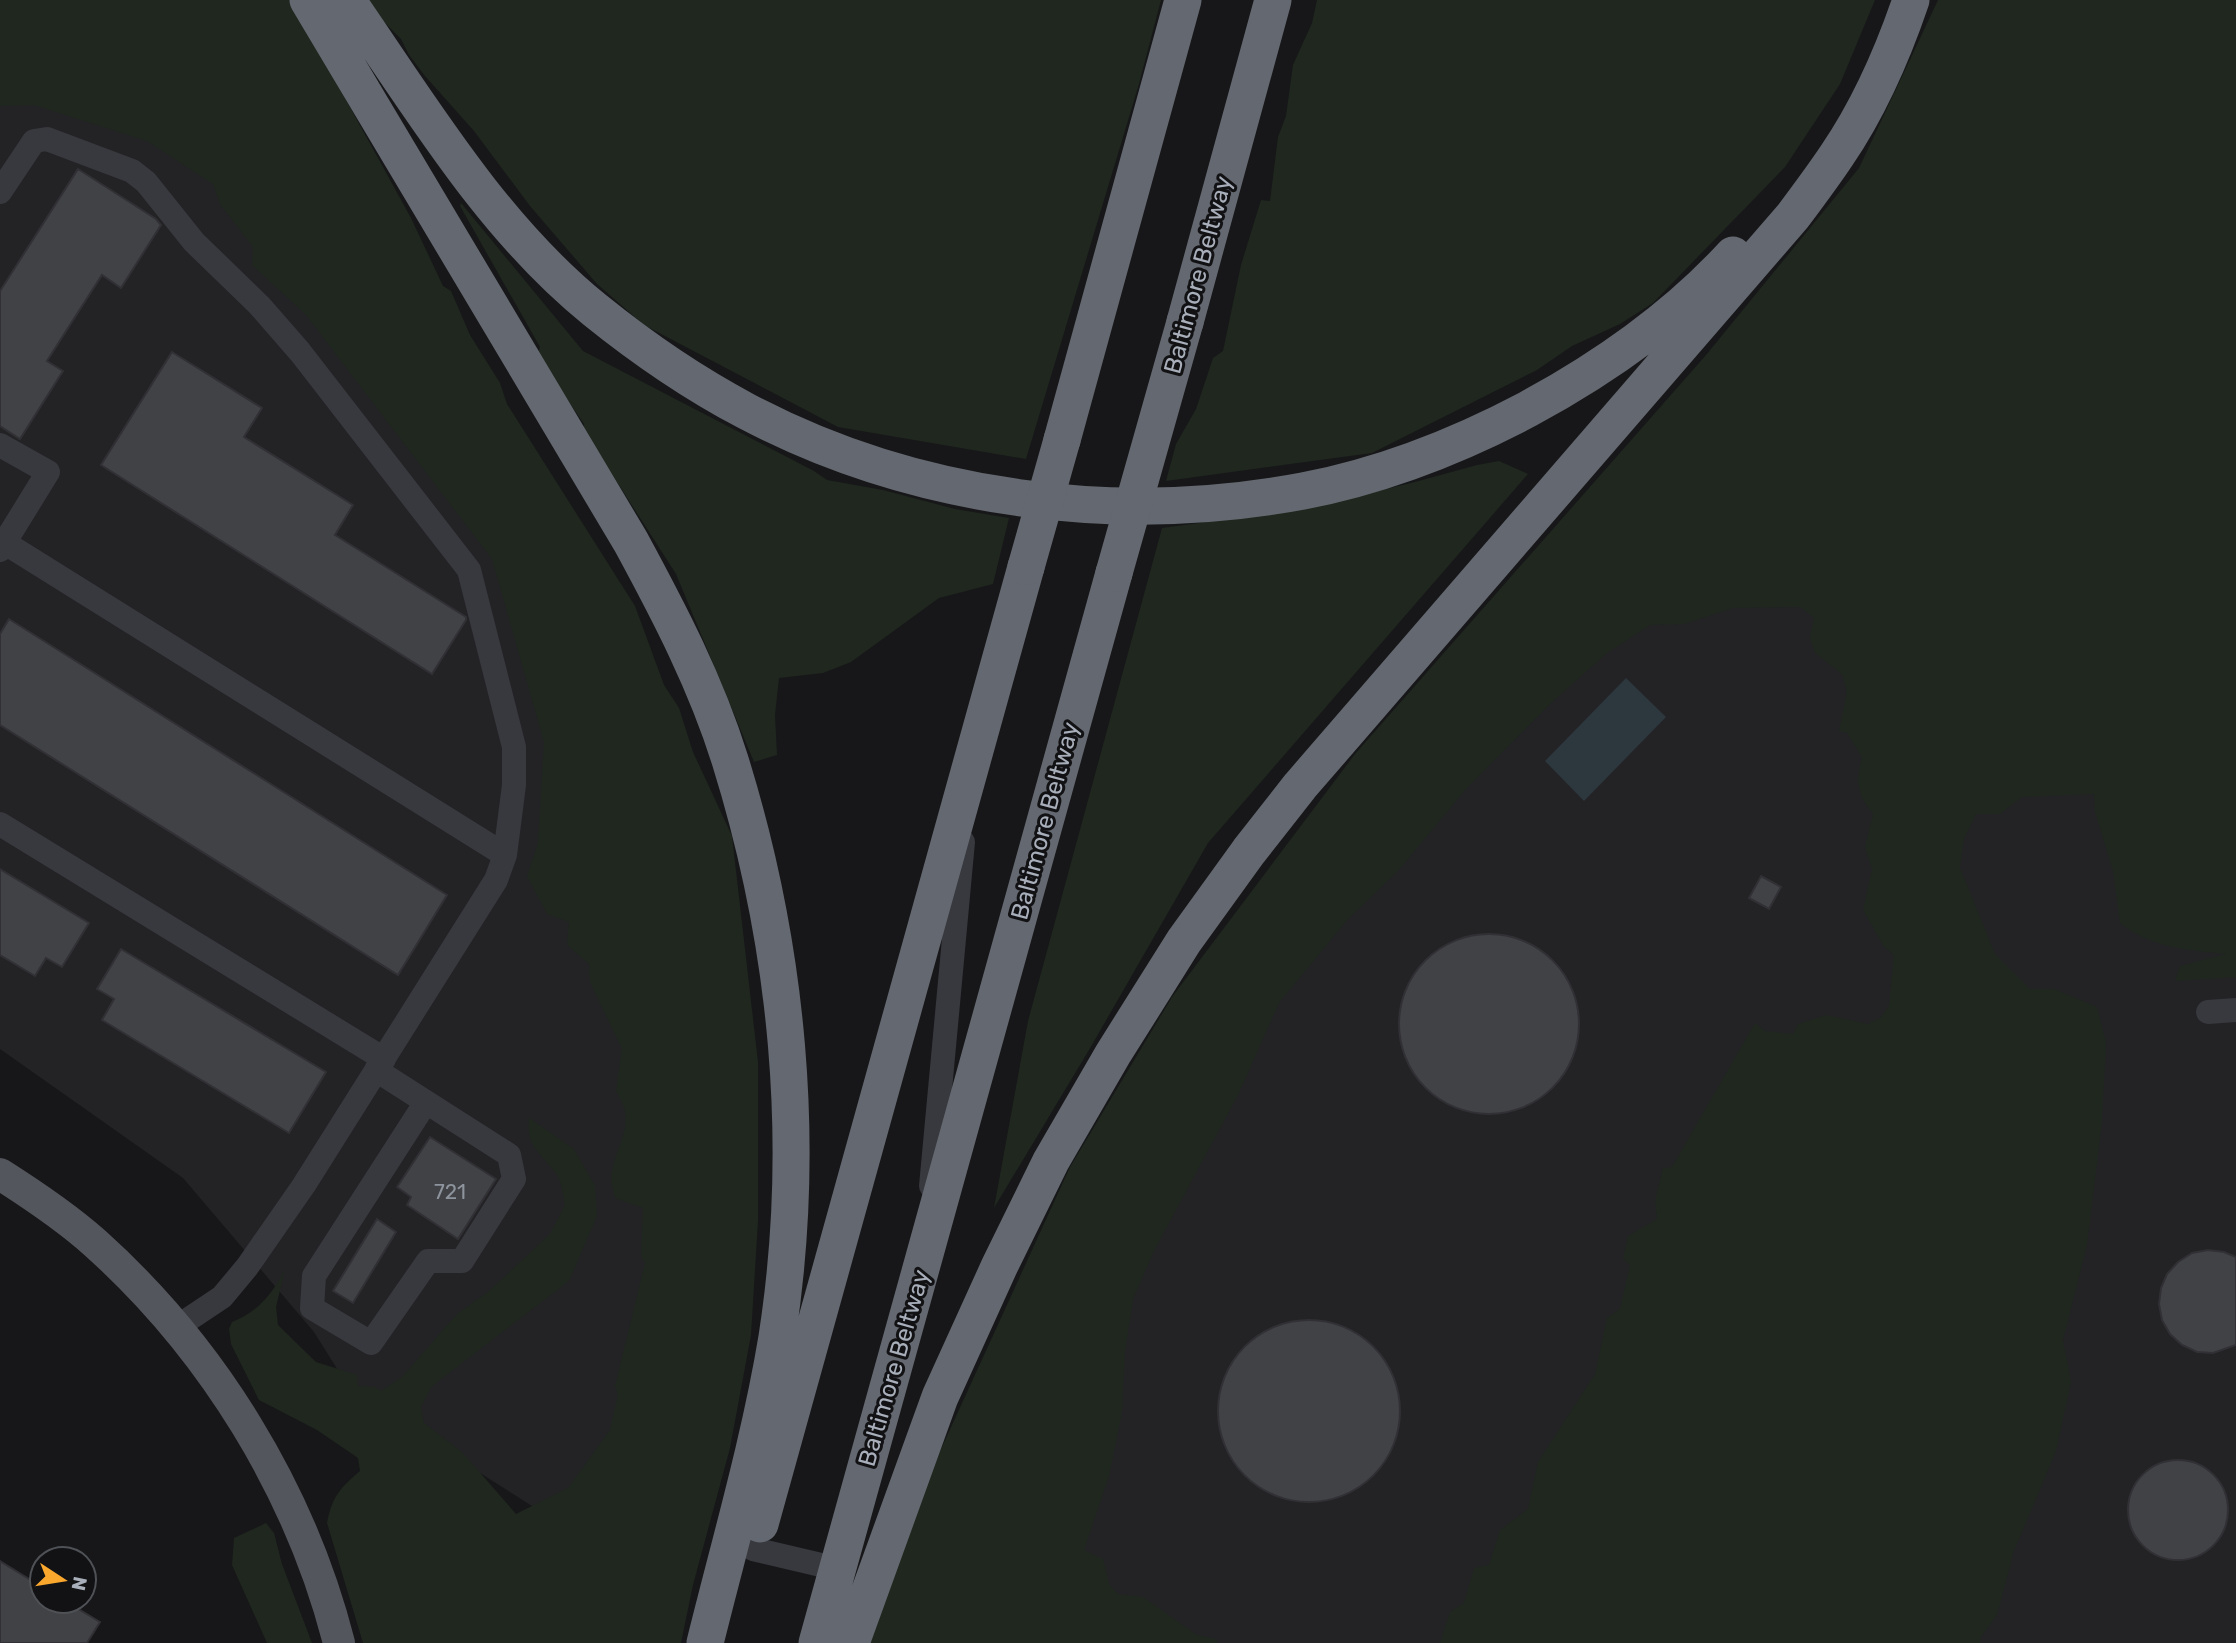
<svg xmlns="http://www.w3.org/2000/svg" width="2236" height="1643" viewBox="0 0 2236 1643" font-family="Rubik,sans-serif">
  <rect width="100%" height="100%" fill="#171719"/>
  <path fill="#232326" d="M 0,0 L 160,0 L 568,643 L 663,1212 L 601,1550 L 351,1391 L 314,1332 L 183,1178 L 0,1049 Z
    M 2236,567 L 2236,1643 L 969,1643 L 1266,983 L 1477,749 L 1615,643 L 1699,599 Z"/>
  <path fill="#1f271f" d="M 0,0 L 291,0 L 411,218 L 443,286 L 451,291 L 470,335 L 500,383 L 507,404 L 635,606 L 664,685 L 679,708 L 693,752 L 732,836 L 758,1062 L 758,1221 L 751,1335 L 730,1448 L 693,1585 L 681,1643 L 363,1643 L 327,1523 C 332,1497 340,1488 360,1471 L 358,1458 L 317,1430 L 259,1400 L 231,1344 L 229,1329 L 232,1322 C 258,1312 273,1293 285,1269 L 276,1307 L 278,1325 L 316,1362 L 357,1375 L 358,1386 L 375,1387 L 381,1391 L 402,1377 L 457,1314 L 489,1291 L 550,1234 L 565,1205 C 563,1195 562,1180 555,1172 C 540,1152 526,1147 529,1118 L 574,1149 L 595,1186 L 597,1216 L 569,1281 L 431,1387 L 421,1407 L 424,1423 L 462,1452 L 516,1514 L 568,1488 L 610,1430 L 618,1395 L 615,1386 L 645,1263 L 641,1256 L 643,1208 L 615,1198 C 613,1190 610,1179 612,1171 C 619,1138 637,1123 616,1091 L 622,1049 L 590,982 L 589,964 L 567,945 L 569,922 L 547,914 L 527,876 L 538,843 L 544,742 L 492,559 L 306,315 L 252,265 L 253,247 L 220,204 L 213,184 L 147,141 L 34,105 L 0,106 Z
    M 365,0 L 1161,0 L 1139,84 L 1026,459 L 838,427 L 644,325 L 597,284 L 530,206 L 474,131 L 425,76 L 409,55 L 401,39 L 375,13 Z
    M 1317,0 L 1875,0 L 1840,84 L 1785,167 L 1653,303 L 1620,324 L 1572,346 L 1537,370 L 1372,453 L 1166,481 L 1176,444 L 1196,409 L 1213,358 L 1223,351 L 1241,265 L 1261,200 L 1270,201 L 1278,137 L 1286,116 L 1293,65 L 1312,23 Z
    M 1938,0 L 2236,0 L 2236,977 L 2175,981 L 2180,966 L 2226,954 C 2188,950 2151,948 2120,923 L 2113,871 L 2095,812 L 2094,794 L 2022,797 L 2000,814 L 1976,814 L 1964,839 L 1960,868 L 1995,954 L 2030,989 L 2054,989 L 2097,1007 L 2106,1043 L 2102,1122 L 2087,1245 L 2063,1340 L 2071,1382 L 2056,1451 L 2014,1551 L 1997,1615 L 1981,1637 L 1980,1643 L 1440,1643 L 1450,1612 L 1464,1603 L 1474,1568 L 1489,1565 L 1500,1530 L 1528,1509 L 1538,1462 L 1595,1374 L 1607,1318 L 1620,1309 L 1630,1265 L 1623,1258 L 1628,1236 L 1657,1219 L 1655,1201 L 1663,1168 L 1672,1167 L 1755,1023 L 1765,1031 L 1793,1034 L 1798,1024 L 1826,1015 L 1868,1024 L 1880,1018 L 1889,1006 L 1894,955 L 1884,947 L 1863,910 L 1872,869 L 1865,847 L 1873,814 C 1856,793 1856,782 1862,757 L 1847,733 L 1839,731 L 1847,692 L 1842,674 L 1815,653 L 1810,638 L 1814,618 L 1800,607 L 1733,608 L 1684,624 L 1650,625 L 1607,653 L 1550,704 L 1466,789 L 1398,871 L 1348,919 L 1279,1003 L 1238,1095 L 1154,1251 L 1133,1299 L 1125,1351 L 1122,1412 L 1109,1476 L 1084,1550 L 1103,1559 L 1109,1584 L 1118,1594 L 1143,1597 L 1197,1635 L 1216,1639 L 1217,1643 L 868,1643 L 936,1460 L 1070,1167 L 1172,997 L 1355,754 L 1706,355 L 1859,168 Z
    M 461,203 L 583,351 L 814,471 L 827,480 L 883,490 L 955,509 L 1009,518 L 993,584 L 939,598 L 851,662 L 823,673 L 779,678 L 775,715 L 777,755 L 754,762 L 676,574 L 583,429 L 584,424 L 553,379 L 538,353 L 540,347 L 460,206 Z
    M 1499,461 L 1528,474 L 1208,843 L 1089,1050 L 994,1208 L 1028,1021 L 1162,528 L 1308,508 L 1415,482 L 1477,465 Z
    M 266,1523 L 274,1533 L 282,1564 L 312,1643 L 267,1643 L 232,1565 L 234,1538 Z"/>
  <path fill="#2c373e" d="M 1626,678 L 1666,717 L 1584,801 L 1545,761 Z"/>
  <path fill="#414246" stroke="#313135" stroke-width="2" d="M 78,169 L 156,219 L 161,225 L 121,288 L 102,275 L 47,361 L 63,371 L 20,439 L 0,426 L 0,291 Z
    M 172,352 L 262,408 L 244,437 L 353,505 L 335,535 L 466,617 L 466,620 L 432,674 L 101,465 Z
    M 9,619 L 447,895 L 398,975 L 0,725 L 0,634 Z
    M 0,869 L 89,923 L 62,967 L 46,958 L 35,976 L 0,955 Z
    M 1761,876 L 1781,887 L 1769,909 L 1749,898 Z
    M1399 1024a90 90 0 1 1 180 0a90 90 0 1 1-180 0Z
    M 121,949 L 326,1072 L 289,1133 L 102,1020 L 114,999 L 97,989 Z
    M 430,1137 L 496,1179 L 458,1239 L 407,1205 L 411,1197 L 397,1187 Z
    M 377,1219 L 396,1232 L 353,1303 L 333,1291 Z
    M 2208,1250 L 2224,1252 L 2236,1257 L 2236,1345 L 2213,1353 L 2197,1352 L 2182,1345 L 2170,1334 L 2162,1320 L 2159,1304 L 2161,1288 L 2167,1274 L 2178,1262 L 2192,1253 Z
    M1218 1411a91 91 0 1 1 182 0a91 91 0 1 1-182 0Z
    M2128 1510a50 50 0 1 1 100 0a50 50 0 1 1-100 0Z
    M 0,1561 L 42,1587 L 42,1601 L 65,1601 L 100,1622 L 87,1643 L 0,1643 Z"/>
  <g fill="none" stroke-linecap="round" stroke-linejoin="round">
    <path stroke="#38393e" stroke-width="24" d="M 0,192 L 34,141 L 47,139 L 132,171 L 146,182 L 194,242 L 259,305 L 300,352 L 469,570 L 514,747 L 514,785 L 505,855 L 496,880 L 304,1185 L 247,1267 L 222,1297 L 177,1327
      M 0,445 L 48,472 L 0,550
      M 5,543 L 505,855
      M 0,824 L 384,1059
      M 2208,1012 L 2236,1010
      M 376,1070 L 509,1155 L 514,1179 L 462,1261 L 428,1261 L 371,1343 L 312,1308 L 314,1276 L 426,1102
      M 931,1186 L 963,842
      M 753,1549 L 838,1569"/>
    <path stroke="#54565d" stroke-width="32" d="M 0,1174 C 33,1195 66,1217 95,1243 C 212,1348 300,1490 339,1643"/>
    <path stroke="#646870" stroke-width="37" d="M 308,0 L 631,542 C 669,612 706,683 730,760 C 788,946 807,1144 777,1337 C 760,1440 730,1542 705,1643
      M 347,0 C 421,107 492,227 595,310 C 642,348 693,383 746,411 C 914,500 1117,526 1303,491 C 1381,476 1458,446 1528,409 C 1602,369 1676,317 1733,255
      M 1185,322 L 1273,0
      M 1062,440 L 1183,0
      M 760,1524 L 1026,567
      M 817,1643 L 1114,573
      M 851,1643 L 940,1397 L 999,1267 L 1051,1161 L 1113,1054 L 1184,941 L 1249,851 L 1300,786 L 1793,216 C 1808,196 1823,176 1837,155 C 1869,108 1893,53 1911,0"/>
    <path stroke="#646870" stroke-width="37" d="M 1026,567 L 1062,440
      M 1114,573 L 1185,322"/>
  </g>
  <g text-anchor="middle" stroke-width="6" stroke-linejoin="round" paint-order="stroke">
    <g font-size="21" fill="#8e949d">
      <text x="450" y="1199">721</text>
    </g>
    <g font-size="24" fill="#a8afba" stroke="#121214">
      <text transform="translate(1198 275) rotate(-75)" y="8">Baltimore Beltway</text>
      <text transform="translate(1045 821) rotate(-75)" y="8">Baltimore Beltway</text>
      <text transform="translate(894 1368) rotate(-74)" y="8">Baltimore Beltway</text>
    </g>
  </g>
  <g transform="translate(63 1580) rotate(102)"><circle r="33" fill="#121214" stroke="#4e5156" stroke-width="2"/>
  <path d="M0-5L12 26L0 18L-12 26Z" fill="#faa72e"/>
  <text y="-10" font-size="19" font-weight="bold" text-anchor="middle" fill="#a8afba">N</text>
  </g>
</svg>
